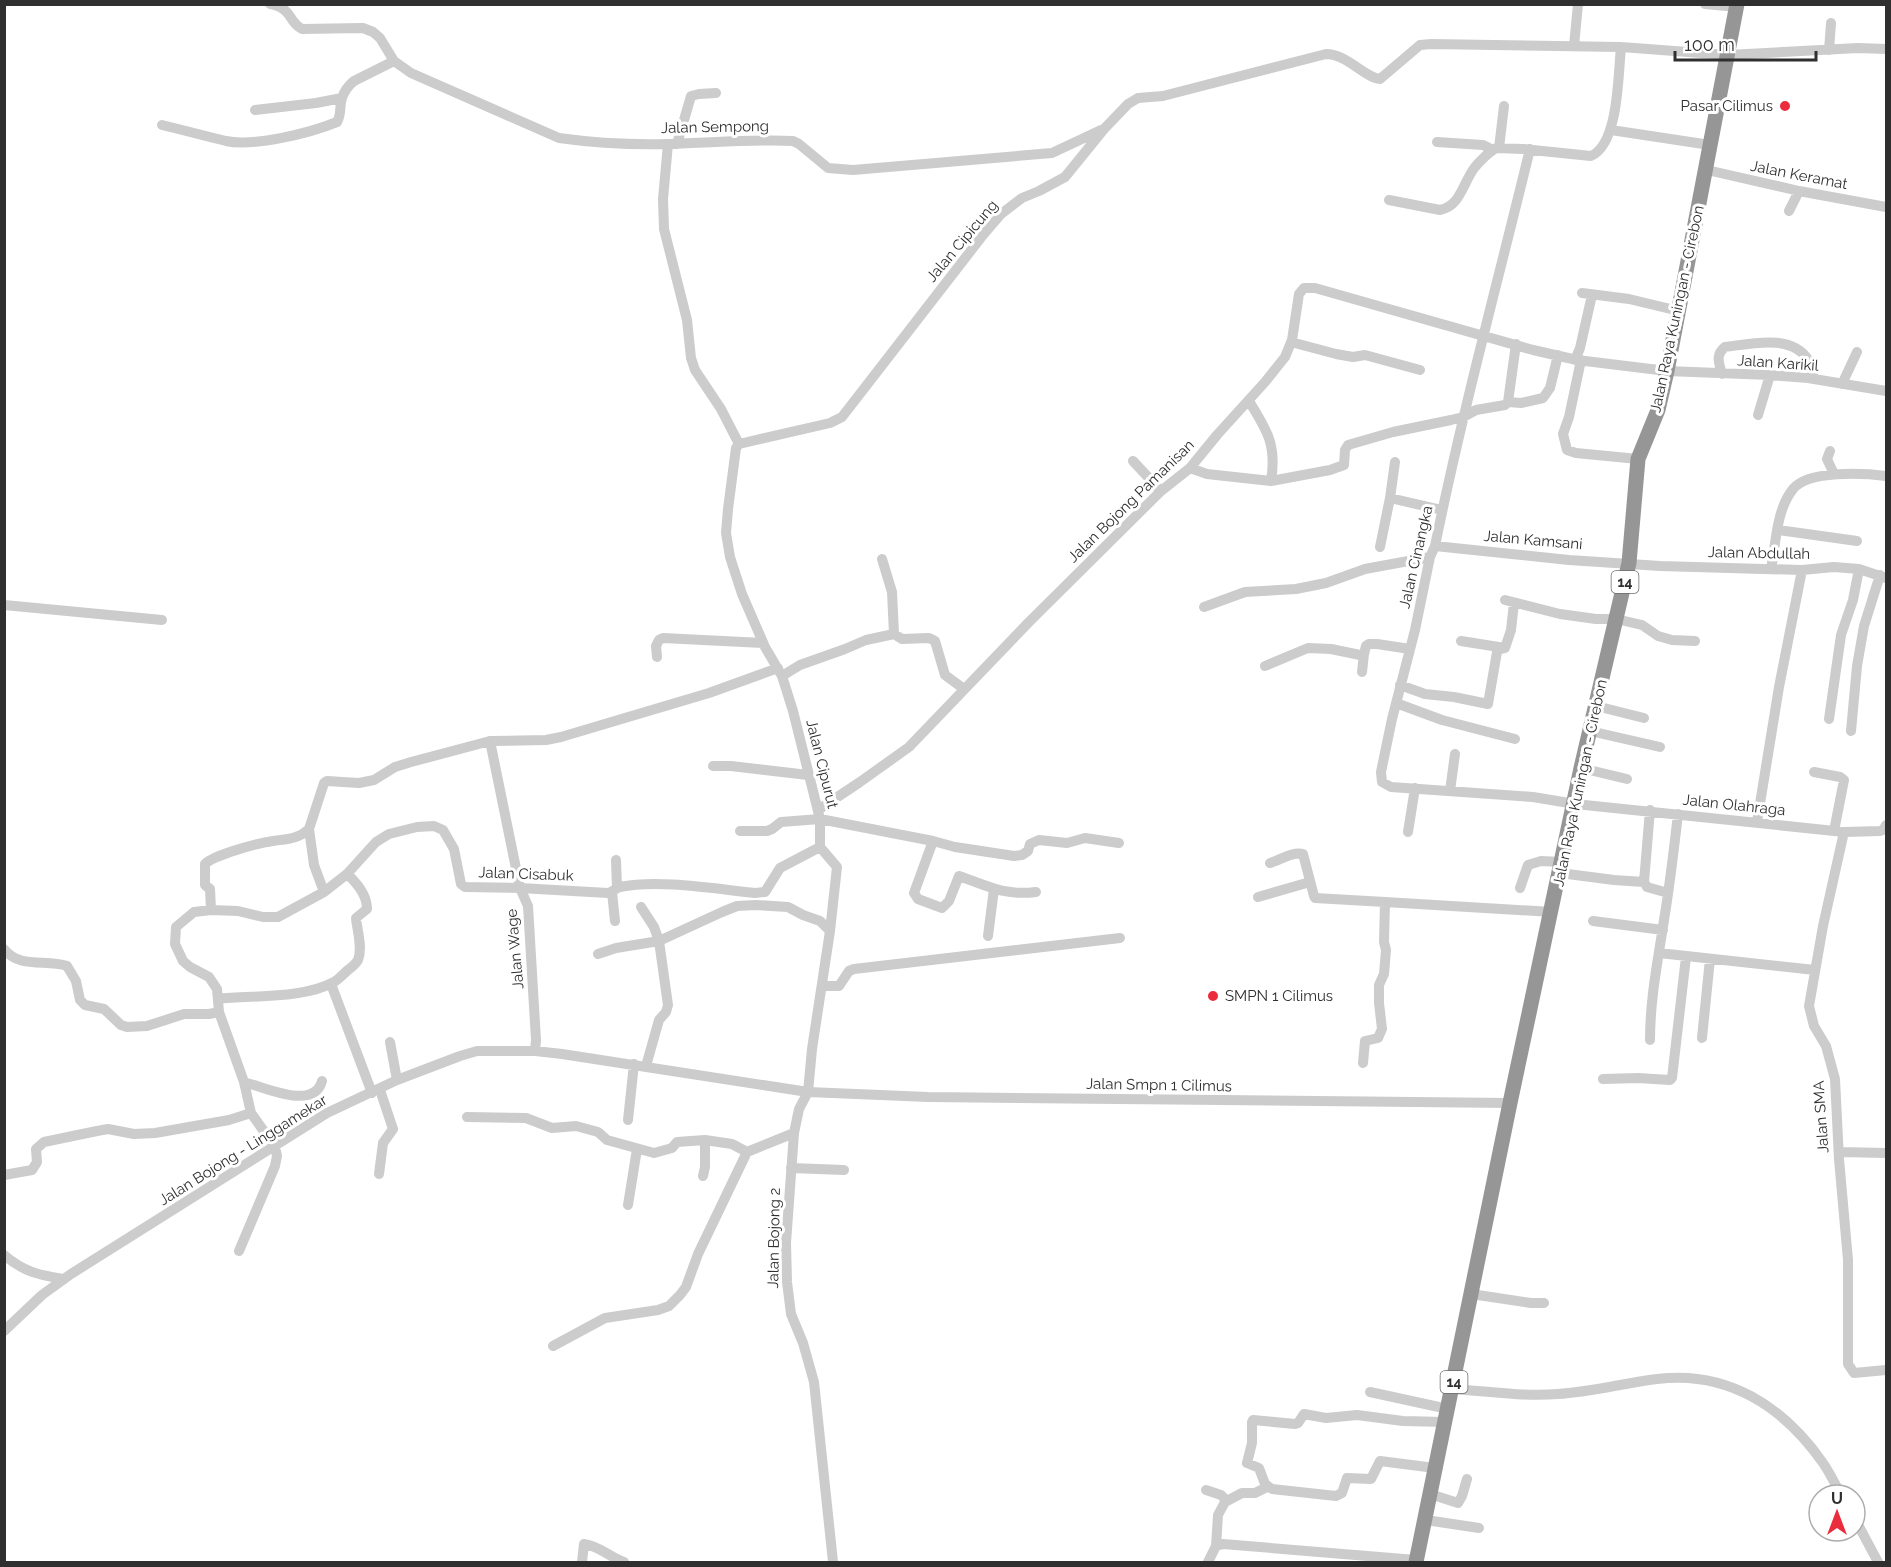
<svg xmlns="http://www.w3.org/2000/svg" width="1891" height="1567" viewBox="0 0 1891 1567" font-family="Raleway,sans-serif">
  <rect width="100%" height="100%" fill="#fff"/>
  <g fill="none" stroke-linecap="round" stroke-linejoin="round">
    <path stroke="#ccc" stroke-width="10" d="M 270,4 C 295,10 286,20 302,29 L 363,28 L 373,32 L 380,38 L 394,61 L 411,73 L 559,138 C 595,143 633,145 669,144 C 711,143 752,139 793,141 L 799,144 L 828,168 L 853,170 L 1052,153 L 1101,130
      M 1705,4 L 1737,7
      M 1574,46 L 1578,4
      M 1829,50 L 1831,23
      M 255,110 L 316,103 L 342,98
      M 162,125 C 183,130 205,136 226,141 C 254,147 310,133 337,122 C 342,114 339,106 342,98 C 344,92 349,85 354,81 L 394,61
      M 1611,130 L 1710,145
      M 1437,142 L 1483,145 L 1493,150
      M 668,144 L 663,199 L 664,229 L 687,320 L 691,358 L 695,370 L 721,409 L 739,444
      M 677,144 L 691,96 L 699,94 L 716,93
      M 1499,148 L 1504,106
      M 1530,149 C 1498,281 1462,413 1435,546 L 1430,557 L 1415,630 L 1392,719 L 1381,772 L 1382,782 L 1391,787 L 1533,797 L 1575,804 L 1844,832 L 1880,831 L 1883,830 L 1886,825
      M 1707,170 L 1799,191 L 1886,207
      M 1389,200 L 1440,210 C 1461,206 1463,182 1475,167 C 1481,160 1488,153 1496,148 L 1523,149 L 1591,156 C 1619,144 1618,74 1621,47
      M 1789,211 L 1799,191
      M 1582,293 L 1629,299 L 1679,311
      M 1291,342 L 1336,354 L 1353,357 L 1365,355 L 1420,370
      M 1575,360 L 1580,348 L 1592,295
      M 1581,360 L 1569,417 L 1563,434 L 1567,450 L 1576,453 L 1638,459
      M 1722,374 C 1719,363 1715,355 1725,347 C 1751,344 1792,333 1809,361 C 1812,366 1813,373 1814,379
      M 1842,384 L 1857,352
      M 1249,401 C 1267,430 1277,445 1271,481
      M 1508,402 L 1516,344
      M 1758,415 L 1770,375
      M 1830,451 L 1827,459 L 1834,474
      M 1133,461 L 1161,491
      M 1190,468 L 1207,474 L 1271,481 L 1330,470 L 1344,465 L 1345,450 L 1348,445 L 1393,432 L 1451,420 L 1463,417 L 1476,410 L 1505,405 L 1508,402 L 1521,403 L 1543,398 L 1550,388 L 1558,355
      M 1390,498 L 1442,510
      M 1778,530 L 1857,541
      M 1435,546 L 1569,560 L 1660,566 L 1802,570 L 1834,567 L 1859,569 L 1886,578
      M 1380,547 L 1390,498 L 1395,462
      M 882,559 L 892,592 L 894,634
      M 1771,569 C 1776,544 1776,510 1793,489 C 1808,470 1864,473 1886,476
      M 1505,600 L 1560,614 L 1596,619 L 1616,619 L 1642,625 L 1658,636 L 1672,640 L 1695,641
      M 4,605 L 162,620
      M 1204,607 L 1245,592 L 1296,589 L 1326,583 L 1365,569 L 1430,557
      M 1461,641 L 1505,648
      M 657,657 L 656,646 L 659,640 L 663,638 L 763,643
      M 1265,666 L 1308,648 L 1331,649 L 1360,655 L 1364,654 L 1366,646 L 1369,644 L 1377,644 L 1410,649
      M 1362,672 L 1364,654
      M 782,676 L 800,665 L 845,649 L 866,640 L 894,634 L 902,639 L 929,638 L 935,641 L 945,675 L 964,689
      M 1400,685 L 1425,694 L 1454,697 L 1488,704 L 1497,652 L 1500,649 L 1505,648 L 1511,630 L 1514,603
      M 1396,703 L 1442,720 L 1515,739
      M 1596,706 L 1644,718
      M 1829,719 L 1841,635 L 1853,600 L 1859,569
      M 1590,731 L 1660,747
      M 1851,731 L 1857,666 L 1864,626 L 1880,575
      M 490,741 L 520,888 L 528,906 L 536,1040 L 535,1051
      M 713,766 L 731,766 L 808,775
      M 1581,768 L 1627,779
      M 1814,772 L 1840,777 L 1844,780 L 1834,831
      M 1450,791 L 1455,754
      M 818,810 L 860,782 L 909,747 L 1029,622 L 1161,491 L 1190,468 L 1217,435 L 1265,382 L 1285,357 L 1292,340 L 1299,294 L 1304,288 L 1315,288 L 1533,350 L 1577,360 L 1667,371 L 1770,375 L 1808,378 L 1886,391
      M 1650,810 L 1644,882 L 1647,887 L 1668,893
      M 1757,822 L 1779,687 L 1802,570
      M 309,829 L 314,865 L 324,892
      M 740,831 L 767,831 L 772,829 L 781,822 L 820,819 L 933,841 L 955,847 L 1014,856 L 1022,855 L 1028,851 L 1030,844 L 1039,840 L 1067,843 L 1085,838 L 1119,843
      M 1408,832 L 1415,788
      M 1844,832 L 1823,926 L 1809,1006 L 1814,1026 L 1826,1046 L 1835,1079 L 1839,1159 L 1848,1260 L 1848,1364 L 1854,1373 L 1886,1370
      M 933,841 L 914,893 L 918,899 L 942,908 L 949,901 L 959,876 C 988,886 1004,896 1036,892
      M 616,860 L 617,888
      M 1270,863 C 1280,860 1293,851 1303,854 L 1314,896 L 1315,898 L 1385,902 L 1384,942 L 1386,950 L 1384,974 L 1379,985 L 1379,1003 L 1382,1029 L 1378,1038 L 1365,1041 L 1363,1063
      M 1560,873 L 1614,880 L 1644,882
      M 1520,888 L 1528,865 L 1541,861 L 1562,862
      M 612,892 L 615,921
      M 1258,897 L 1310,882
      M 1385,902 L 1552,912
      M 211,910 L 210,889 L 205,885 L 205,864 C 214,855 258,843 273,841 C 286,839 299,839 309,829 L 324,783 L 327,781 L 359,783 L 374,780 L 395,767 L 411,762 L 490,741 L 546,740 L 561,737 L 709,693 L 778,668
      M 1593,921 L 1663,930
      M 988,936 L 994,889
      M 4,949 C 19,969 46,959 67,966 L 76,981 L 80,1000 L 85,1005 L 104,1009 L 121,1025 L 127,1027 L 147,1026 L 184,1014 L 209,1014 L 219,1012
      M 1659,953 L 1815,970
      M 598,954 L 616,948 L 659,941 L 654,927 L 641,907
      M 331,984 L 372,1093
      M 823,986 L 839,986 L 849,971 L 854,969 L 1120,938
      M 218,999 C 253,995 303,999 334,982 C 339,979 343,974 348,970 C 352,967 356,964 358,960 C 363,948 357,930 356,918 L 367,909 C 367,896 357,883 347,874
      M 1702,1038 L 1710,959
      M 1650,1040 C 1650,999 1658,960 1664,920 C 1670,884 1674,849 1678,814
      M 390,1042 L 397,1080
      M 646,1066 L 659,1020 L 666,1012 L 668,1005 L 659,941 L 722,912 L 737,906 L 756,905 L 788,907 L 803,915 L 820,921 L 830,931
      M 1603,1079 L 1638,1078 L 1670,1080 L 1672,1078 L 1686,957
      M 244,1082 C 264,1087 314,1111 322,1081
      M 467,1117 L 526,1118 L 552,1128 L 576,1126 L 598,1132 L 607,1140 L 654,1153 L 672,1148 L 677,1142 L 705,1140
      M 628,1120 L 634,1064
      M 1839,1152 L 1886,1153
      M 791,1168 L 844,1170
      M 379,1174 L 383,1143 L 393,1129 L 380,1090
      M 4,1175 L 32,1170 L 37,1162 L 36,1149 L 44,1142 L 97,1131 L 108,1129 L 134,1134 L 155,1133 L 229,1120 L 251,1113
      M 703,1176 L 705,1167 L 705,1140 L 732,1144 L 747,1152 L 794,1133
      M 628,1205 L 637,1149
      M 239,1251 L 275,1166 L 277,1156 L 275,1147 L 251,1113 L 244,1082 L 219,1012 L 217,989 L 209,977 L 190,967 L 183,961 L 175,944 L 176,927 L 194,912 L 211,910 L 238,911 L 263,917 L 278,917 L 324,892 L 347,874 L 376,842 L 389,834 L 417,827 L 434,826 L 443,830 L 454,849 L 461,884 L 465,887 L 520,888 L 608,893 C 613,892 615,888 620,887 C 658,879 716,889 755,893 L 765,892 L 780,868 L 820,847
      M 4,1255 C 24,1272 39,1275 63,1279
      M 1471,1294 L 1531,1303 L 1544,1303
      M 4,1331 L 42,1295 L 71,1274 L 327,1113 L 397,1080 L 460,1056 L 477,1051 L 535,1051 L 562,1054 L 808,1092 L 928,1097 L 1510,1103
      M 553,1346 L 605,1318 L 658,1310 L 669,1306 L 680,1295 L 686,1287 L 698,1254 L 747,1152
      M 1452,1389 C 1487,1391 1523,1397 1558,1394 C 1591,1392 1624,1383 1657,1379 C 1728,1370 1784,1407 1823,1463 C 1830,1473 1835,1484 1841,1495
      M 1370,1392 L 1448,1409
      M 1435,1468 L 1380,1461 L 1371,1479 L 1347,1478 L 1342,1493 L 1336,1496 L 1272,1489 L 1265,1484 L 1259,1468 L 1247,1463 L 1252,1443 L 1252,1422 L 1253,1420 L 1295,1424 L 1298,1423 L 1304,1414 L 1326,1418 L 1357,1415 L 1403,1421 L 1445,1422
      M 1206,1490 L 1221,1495 L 1225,1499 L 1225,1502 L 1218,1515 L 1216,1546
      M 1430,1494 L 1458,1503 L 1462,1496 L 1467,1479
      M 1225,1502 L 1242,1493 L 1255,1493 L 1267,1487
      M 1855,1519 L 1878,1562
      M 1426,1520 L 1479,1528
      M 582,1562 L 584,1544 C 600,1546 609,1557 624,1562
      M 833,1562 L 814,1382 L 803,1343 L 791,1314 L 787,1282 L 786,1243 L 794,1133 L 799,1109 L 808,1092 L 812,1049 L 830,931 L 837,867 L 820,847 L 820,819 L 793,711 L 782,676 L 765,647 L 742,594 L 730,557 L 726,533 L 728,509 L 736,448 L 739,444 L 830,423 L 842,417 L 983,235 L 1001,214 L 1022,198 L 1039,191 L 1065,177 L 1104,129 L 1128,104 L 1138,98 L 1163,96 L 1326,54 C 1347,54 1365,78 1380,79 L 1420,45 L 1431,44 L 1621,47 L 1728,55 L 1858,48 L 1886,49
      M 1208,1562 L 1216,1546 L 1223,1544 L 1416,1560"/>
    <path stroke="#969696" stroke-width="15" d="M 1416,1562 L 1510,1103 L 1581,768 L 1629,563 L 1638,459 L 1658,410 L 1667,371 L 1737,4"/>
  </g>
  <g fill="#eb2c3d" stroke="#fff" stroke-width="2">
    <circle cx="1785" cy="106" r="6"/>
    <circle cx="1213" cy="996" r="6"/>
  </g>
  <g text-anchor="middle" stroke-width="6" stroke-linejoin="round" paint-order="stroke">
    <g fill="#fff" stroke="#6d6d6d" stroke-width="1.5">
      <rect x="1611.5" y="571" width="27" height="22" rx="4.5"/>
      <rect x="1440.5" y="1371" width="27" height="22" rx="4.5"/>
    </g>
    <g font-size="14" font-weight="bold" fill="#2f2f2f">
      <text x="1625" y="587">14</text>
      <text x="1454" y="1387">14</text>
    </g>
    <g font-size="15" fill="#2f2f2f" stroke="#fff" text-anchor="end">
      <text x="1773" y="111">Pasar Cilimus</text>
      <text x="1225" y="1001" text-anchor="start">SMPN 1 Cilimus</text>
    </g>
    <g font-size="15" fill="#2f2f2f" stroke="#fff">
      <text transform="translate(715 127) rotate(-1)" y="5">Jalan Sempong</text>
      <text transform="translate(1799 175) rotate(11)" y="5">Jalan Keramat</text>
      <text transform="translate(962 241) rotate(-50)" y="5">Jalan Cipicung</text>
      <text transform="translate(1677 309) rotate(-78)" y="5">Jalan Raya Kuningan - Cirebon</text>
      <text transform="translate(1778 363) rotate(4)" y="5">Jalan Karikil</text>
      <text transform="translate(1131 501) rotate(-44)" y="5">Jalan Bojong Pamanisan</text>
      <text transform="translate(1533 540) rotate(5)" y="5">Jalan Kamsani</text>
      <text transform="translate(1759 553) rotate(1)" y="5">Jalan Abdullah</text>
      <text transform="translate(1416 557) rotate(-77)" y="5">Jalan Cinangka</text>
      <text transform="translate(822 764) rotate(76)" y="5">Jalan Cipurut</text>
      <text transform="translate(1580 783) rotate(-78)" y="5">Jalan Raya Kuningan - Cirebon</text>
      <text transform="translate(1734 805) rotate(6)" y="5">Jalan Olahraga</text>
      <text transform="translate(526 874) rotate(2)" y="5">Jalan Cisabuk</text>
      <text transform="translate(515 949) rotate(-95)" y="5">Jalan Wage</text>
      <text transform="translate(1159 1085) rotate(1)" y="5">Jalan Smpn 1 Cilimus</text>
      <text transform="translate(1821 1117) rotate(-94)" y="5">Jalan SMA</text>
      <text transform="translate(243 1150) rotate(-32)" y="5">Jalan Bojong - Linggamekar</text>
      <text transform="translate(774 1238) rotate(-89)" y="5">Jalan Bojong 2</text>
    </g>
  </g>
  <rect width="1891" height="1567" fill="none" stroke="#2f2f2f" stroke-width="12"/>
  <g transform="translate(1837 1513)"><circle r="28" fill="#ffffff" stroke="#acacac" stroke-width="1.5"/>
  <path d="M0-4.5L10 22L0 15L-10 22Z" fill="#eb2c3d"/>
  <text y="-9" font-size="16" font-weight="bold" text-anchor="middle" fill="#2f2f2f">U</text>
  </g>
  <path d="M1675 51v9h141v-9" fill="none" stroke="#2f2f2f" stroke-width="3"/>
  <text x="1684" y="51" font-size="18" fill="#2f2f2f" stroke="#ffffff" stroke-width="4.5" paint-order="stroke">100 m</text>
</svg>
